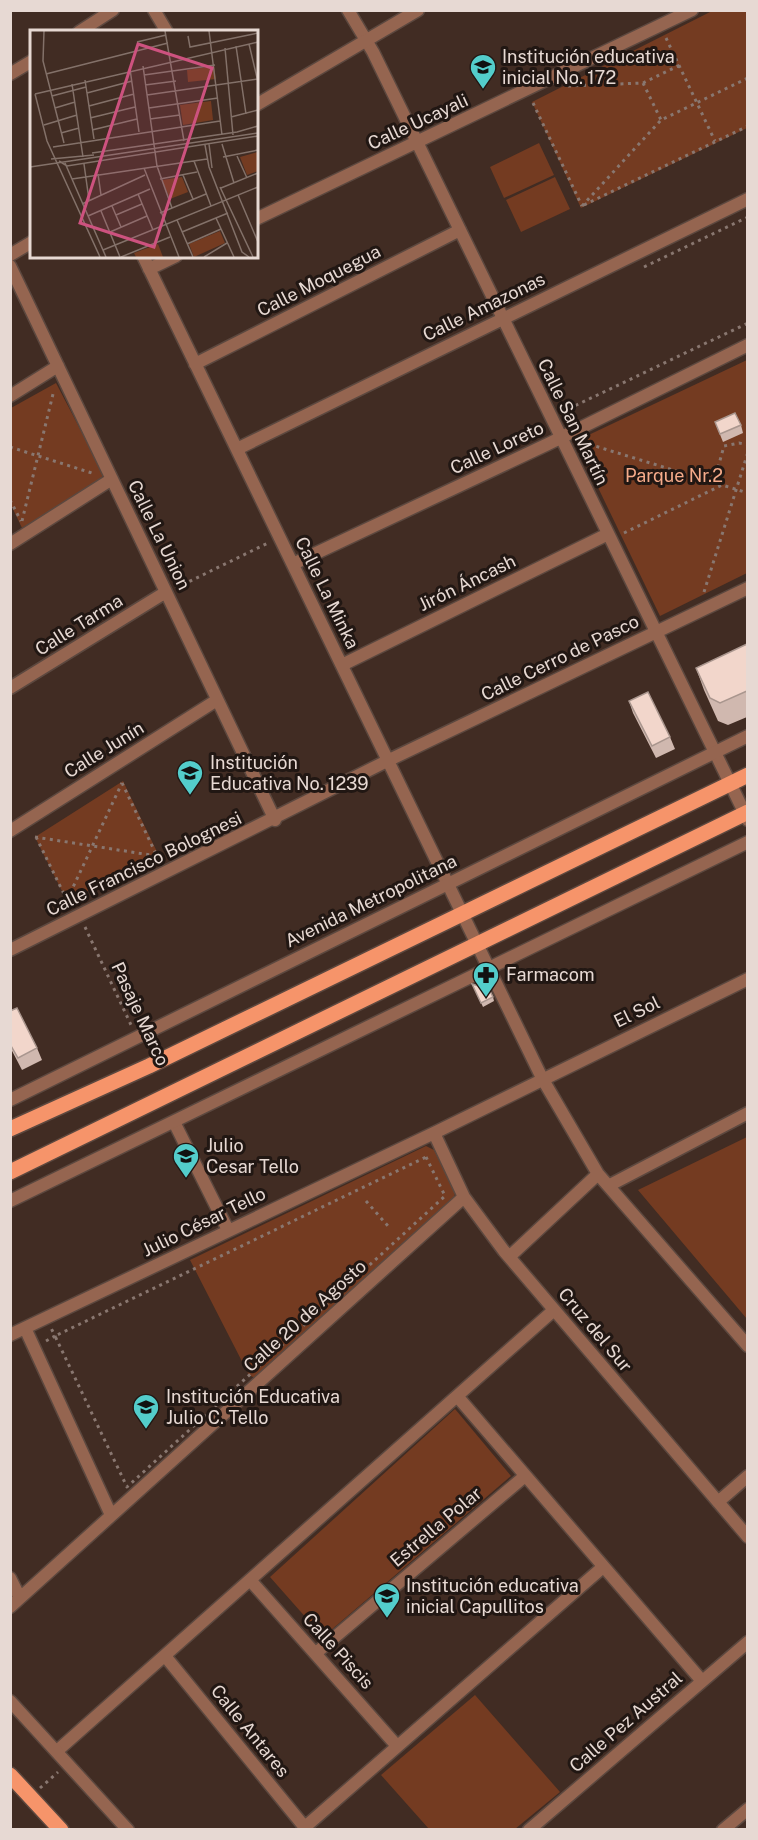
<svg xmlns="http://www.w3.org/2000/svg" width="758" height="1840" viewBox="0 0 758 1840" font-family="'Public Sans',sans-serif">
  <rect width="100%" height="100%" fill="#412c23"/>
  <path fill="#743b21" d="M 712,11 L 747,11 L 747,128 L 581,208 L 532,102 Z
    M 539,143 L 554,175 L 504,198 L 490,167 Z
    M 555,177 L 570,209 L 521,232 L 506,200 Z
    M 747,360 L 747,573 L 660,616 L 577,444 L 578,440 Z
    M 56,383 L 102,471 L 102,479 L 22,528 L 11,505 L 11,408 Z
    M 123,781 L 159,856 L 67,901 L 35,837 Z
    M 747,1137 L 747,1319 L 638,1190 Z
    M 426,1146 L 434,1150 L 455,1192 L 453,1205 L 255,1378 L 249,1375 L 190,1260 Z
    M 455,1409 L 511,1476 L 323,1637 L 270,1577 Z
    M 475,1695 L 560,1792 L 515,1829 L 429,1829 L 381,1775 Z"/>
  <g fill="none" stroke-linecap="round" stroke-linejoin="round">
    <g stroke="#5c483f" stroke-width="15">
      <path id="minor" d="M 154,10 L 167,32
        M 348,10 L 373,52 L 748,820
        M 79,32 L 113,10
        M 10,74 L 32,61
        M 256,219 L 692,10
        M 143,256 L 542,1078 L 598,1174 L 748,1346
        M 10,266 L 275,820
        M 149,269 L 176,256
        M 195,364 L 460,230
        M 10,396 L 58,366
        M 237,449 L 748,199
        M 10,544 L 112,479
        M 293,564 L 548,444 L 748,345
        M 342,665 L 608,534
        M 10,688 L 166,592
        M 10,831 L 217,700
        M 10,950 L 389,760 L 748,588
        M 174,1122 L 228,1230
        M 434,1133 L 464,1197 L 504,1251 L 748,1537
        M 610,1185 L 748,1113
        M 509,1257 L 598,1174
        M 25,1328 L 111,1515
        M 10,1335 L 434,1133 L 748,979
        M 457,1396 L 702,1681
        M 718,1502 L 748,1476
        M 10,1578 L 20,1598
        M 250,1580 L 397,1746
        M 10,1607 L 464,1197
        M 316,1653 L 525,1476
        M 165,1656 L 307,1830
        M 57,1751 L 554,1310
        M 305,1827 L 603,1567
        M 529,1830 L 748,1642
        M 723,1830 L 748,1809"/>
    </g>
    <g stroke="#5c483f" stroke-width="15">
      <path id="tertiary" d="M 256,105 L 418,10
        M 10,255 L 32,242
        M 10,1100 L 748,736
        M 10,1201 L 748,842
        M 10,1701 L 128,1830"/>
    </g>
    <g stroke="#5c483f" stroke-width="18">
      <path id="primary" d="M 10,1129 L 149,1066 L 748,775
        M 10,1172 L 748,812
        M 10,1775 L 61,1830"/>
    </g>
    <path stroke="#897770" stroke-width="3" stroke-dasharray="3 4.5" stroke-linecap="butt" d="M 666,38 L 715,141
      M 643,83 L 661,120
      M 568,86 L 643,83 L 680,65
      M 533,103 L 582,206
      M 584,205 L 748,126
      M 582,206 L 661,120 L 748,78
      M 644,267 L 748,217
      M 563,409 L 564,411 L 748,323
      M 582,442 L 748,493
      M 10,447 L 95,474
      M 714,482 L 724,446 L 739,443 L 748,445
      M 10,500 L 21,521
      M 22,521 L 54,390
      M 624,533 L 722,485
      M 176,588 L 270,542
      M 704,592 L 748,452
      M 122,783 L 157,856
      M 35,837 L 157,856
      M 36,837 L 67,900
      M 67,900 L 122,783
      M 85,927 L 132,1027
      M 426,1157 L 445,1196 L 127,1487 L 55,1336 Z
      M 366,1201 L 388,1226
      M 46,1341 L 55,1336 L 51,1328
      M 40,1788 L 58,1772"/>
    <use href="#minor" stroke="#956550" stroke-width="12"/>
    <use href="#tertiary" stroke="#956550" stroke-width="12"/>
    <use href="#primary" stroke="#f6946a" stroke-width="15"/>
  </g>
  <path fill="#d0b8af" d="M 715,422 L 741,425 L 743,433 L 723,442 Z
    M 747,644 L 747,717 L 728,725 L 718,721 L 704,690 L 696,668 Z
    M 629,701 L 670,737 L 675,749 L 656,758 L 633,713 Z
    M 474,988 L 493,997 L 494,1001 L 483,1007 Z
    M 10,1011 L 37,1048 L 42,1060 L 22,1070 L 10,1047 Z"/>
  <path fill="#f2d6cb" stroke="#a9968e" stroke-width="1.5" d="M 735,413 L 741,425 L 720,434 L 715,422 Z
    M 747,644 L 747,691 L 720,703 L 710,698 L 696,668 Z
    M 648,692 L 670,737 L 652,746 L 629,701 Z
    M 472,984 L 489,989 L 493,997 L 481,1003 Z
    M 17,1008 L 37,1048 L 18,1058 L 10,1044 L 10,1011 Z"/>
  <defs>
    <g id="school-pin" transform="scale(1.35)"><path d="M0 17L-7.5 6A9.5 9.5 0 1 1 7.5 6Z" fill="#53cdcb" stroke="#211713"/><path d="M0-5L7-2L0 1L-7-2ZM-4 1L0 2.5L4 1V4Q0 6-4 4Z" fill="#111"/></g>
    <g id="pharmacy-pin" transform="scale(1.35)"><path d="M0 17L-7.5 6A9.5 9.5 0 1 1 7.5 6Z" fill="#53cdcb" stroke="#211713"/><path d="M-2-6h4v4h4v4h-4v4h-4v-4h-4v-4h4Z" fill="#111"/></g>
  </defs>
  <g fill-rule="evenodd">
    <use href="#school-pin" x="483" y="67"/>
    <use href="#school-pin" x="190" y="773"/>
    <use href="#pharmacy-pin" x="486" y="975"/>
    <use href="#school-pin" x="186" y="1156"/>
    <use href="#school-pin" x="146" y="1407"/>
    <use href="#school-pin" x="387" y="1596"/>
  </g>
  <g text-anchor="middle" stroke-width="6" stroke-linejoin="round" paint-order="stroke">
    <g font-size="18" fill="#e7d9d3" stroke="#211713" text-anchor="start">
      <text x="502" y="63">Institución educativa<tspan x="502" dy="21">inicial No. 172</tspan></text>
      <text x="210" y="769">Institución<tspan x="210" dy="21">Educativa No. 1239</tspan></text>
      <text x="506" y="981">Farmacom</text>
      <text x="206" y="1152">Julio<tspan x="206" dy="21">Cesar Tello</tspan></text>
      <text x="166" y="1403">Institución Educativa<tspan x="166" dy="21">Julio C. Tello</tspan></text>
      <text x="406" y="1592">Institución educativa<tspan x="406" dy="21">inicial Capullitos</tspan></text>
    </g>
    <g font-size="18" fill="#e7d9d3" stroke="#211713">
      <text transform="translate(418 122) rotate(-25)" y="6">Calle Ucayali</text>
      <text transform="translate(319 281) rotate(-27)" y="6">Calle Moquegua</text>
      <text transform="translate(484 307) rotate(-26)" y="6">Calle Amazonas</text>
      <text transform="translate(573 422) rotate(64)" y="6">Calle San Martín</text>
      <text transform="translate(497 448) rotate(-25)" y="6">Calle Loreto</text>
      <text transform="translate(159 535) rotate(64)" y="6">Calle La Union</text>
      <text transform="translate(467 583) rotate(-26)" y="6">Jirón Áncash</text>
      <text transform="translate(327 593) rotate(64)" y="6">Calle La Minka</text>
      <text transform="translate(79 625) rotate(-32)" y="6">Calle Tarma</text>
      <text transform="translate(560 658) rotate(-26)" y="6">Calle Cerro de Pasco</text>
      <text transform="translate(104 750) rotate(-32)" y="6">Calle Junín</text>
      <text transform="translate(144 864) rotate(-26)" y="6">Calle Francisco Bolognesi</text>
      <text transform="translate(371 901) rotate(-26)" y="6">Avenida Metropolitana</text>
      <text transform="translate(637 1012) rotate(-26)" y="6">El Sol</text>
      <text transform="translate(140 1014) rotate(65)" y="6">Pasaje Marco</text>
      <text transform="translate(204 1222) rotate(-26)" y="6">Julio César Tello</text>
      <text transform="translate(305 1316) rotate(-42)" y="6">Calle 20 de Agosto</text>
      <text transform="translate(595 1330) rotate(50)" y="6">Cruz del Sur</text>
      <text transform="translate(436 1527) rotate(-40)" y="6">Estrella Polar</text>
      <text transform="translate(338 1651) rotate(48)" y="6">Calle Piscis</text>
      <text transform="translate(626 1722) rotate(-41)" y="6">Calle Pez Austral</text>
      <text transform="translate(250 1731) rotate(51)" y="6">Calle Antares</text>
    </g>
    <g font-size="18" fill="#f6ab8a" stroke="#211713">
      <text x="674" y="482">Parque Nr.2</text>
    </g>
  </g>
  <g transform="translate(30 30)">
    <rect width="228" height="228" fill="#412c23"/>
    <path d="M 184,36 L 186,49 L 158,52 L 157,40 ZM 181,71 L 183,90 L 153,95 L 150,75 ZM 228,122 L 228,141 L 217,145 L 210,127 ZM 152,147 L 158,162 L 140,169 L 132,150 ZM 190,201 L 195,213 L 164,227 L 159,214 ZM 128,214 L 133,227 L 106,227 L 104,223 Z" fill="#743b21"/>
    <path fill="none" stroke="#837169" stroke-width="1.5" d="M 14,1 L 13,31 L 34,113M 135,1 L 154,111M 179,1 L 192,105M 158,6 L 160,17 L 228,3M 107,12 L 136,5M 219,14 L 228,52M 206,16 L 216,84M 195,18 L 203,105M 113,36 L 127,136 L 142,178M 100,39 L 109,102M 16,44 L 138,13M 114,45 L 185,35M 55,50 L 64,109M 42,54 L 53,127M 115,55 L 146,51M 57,63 L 102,51M 5,64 L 228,12M 5,64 L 17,111 L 70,227M 117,65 L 228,49M 22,66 L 56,57M 59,76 L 104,64M 25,78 L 45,72M 119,78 L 188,68M 201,87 L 228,80M 60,88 L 105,77M 120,89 L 150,85M 14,95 L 47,85M 62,100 L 107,89M 31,103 L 49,98M 179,114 L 182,138M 192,114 L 204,153M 175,115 L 179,137 L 212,222 L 219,227M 23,117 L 190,91M 62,123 L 207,102 L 228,96M 207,126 L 217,148M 193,127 L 228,120M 21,129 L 64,125M 29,131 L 37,136 L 228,106M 164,131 L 181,176M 35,133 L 76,227M 54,134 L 59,170M 0,137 L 228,103M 114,138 L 149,227M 68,144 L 71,165M 153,145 L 163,169M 42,149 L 177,129M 130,149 L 167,142M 190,157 L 223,227M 191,158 L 228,143M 108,164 L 123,200M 208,165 L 228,212M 52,174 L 115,145M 82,176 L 91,197M 71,181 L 90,227M 130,183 L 176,164M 86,185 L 112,174M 58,186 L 120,159M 186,188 L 204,227M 147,190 L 163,227M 80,202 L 117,186M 152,202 L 198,183M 157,214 L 191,199M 73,220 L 228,157M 91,227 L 140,207M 174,227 L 197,213"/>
    <path fill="#cd527f" fill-opacity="0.15" stroke="#cd527f" stroke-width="3" d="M 108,14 L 182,38 L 124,217 L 50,193 Z"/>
    <rect width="228" height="228" fill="none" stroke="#e7d9d3" stroke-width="3"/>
  </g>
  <rect width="758" height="1840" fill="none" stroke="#e7d9d3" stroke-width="24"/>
</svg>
